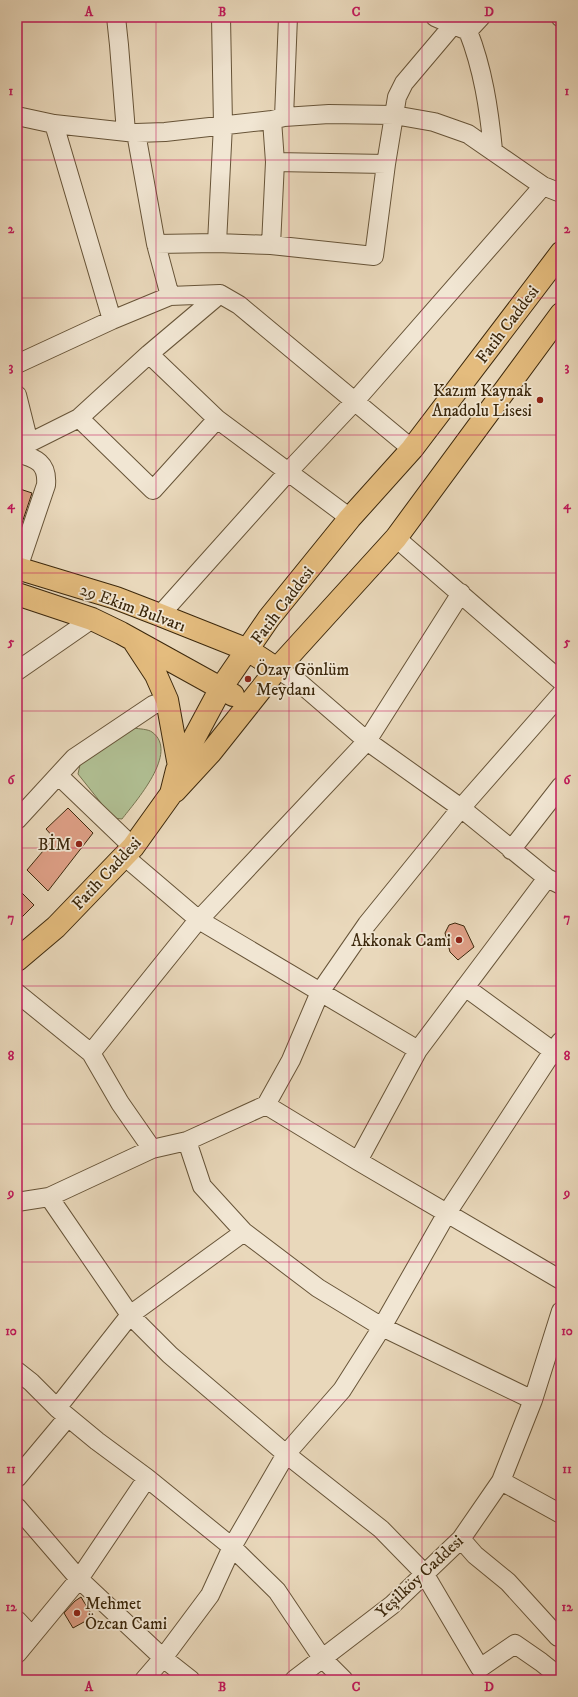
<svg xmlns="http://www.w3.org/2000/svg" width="578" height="1697" viewBox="0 0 578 1697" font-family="'IM FELL DW Pica',serif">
  <rect width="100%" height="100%" fill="#e9d8bb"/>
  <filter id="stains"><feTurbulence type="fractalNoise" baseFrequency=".005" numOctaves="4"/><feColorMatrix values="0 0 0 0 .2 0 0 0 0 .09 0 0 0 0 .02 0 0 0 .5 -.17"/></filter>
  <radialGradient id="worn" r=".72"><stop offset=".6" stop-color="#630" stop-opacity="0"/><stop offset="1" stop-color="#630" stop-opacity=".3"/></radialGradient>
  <path fill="#b1c094" stroke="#767450" d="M 134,728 C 139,729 148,729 152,732 C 180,752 135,802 122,819 L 113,818 L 78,774 L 80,765 L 115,738 Z"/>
  <path fill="#de9f86" stroke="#3c280c" d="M 17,488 L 32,493 L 17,538 Z
    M 68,808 L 93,833 L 48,891 L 27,870 L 54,838 L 46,829 Z
    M 17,888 L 34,905 L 17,922 Z
    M 455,923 L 464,926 L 474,947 L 458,960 L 450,952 L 445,933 L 449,925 Z
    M 81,1597 L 93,1617 L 73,1628 L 64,1613 L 75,1601 Z"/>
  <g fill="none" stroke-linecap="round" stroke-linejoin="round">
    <g stroke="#675438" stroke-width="20">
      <path id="minor" d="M 116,17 L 119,45 L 126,132
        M 435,17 L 453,25
        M 481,17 L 468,31 C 483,69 489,109 493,150
        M 560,17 L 561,18
        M 17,116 L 54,124 L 136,133 L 165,132 L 272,120 L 284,117 L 329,114 L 394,115 L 434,122 L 468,134 L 543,186 L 561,193
        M 284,117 L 288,17
        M 54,124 L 112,320
        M 136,133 L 156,244 L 170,296
        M 275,162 L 386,164
        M 217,243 L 223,125 L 221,17
        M 156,244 L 217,243 L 271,245 L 374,256 L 386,164 L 397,97 L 404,83 L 453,25 L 468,31
        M 271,245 L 275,162 L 272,120
        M 149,354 L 217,419 L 350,518
        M 17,364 L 112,320 L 170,296 L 220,294 L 239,305 L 412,449
        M 17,395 L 29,443 L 79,418 L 149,354 L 220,294
        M 79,418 L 153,490 L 217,419
        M 17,453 C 36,458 48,463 46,485 L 18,568
        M 396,538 L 561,681
        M 160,615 L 288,472 L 355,401 L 543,186
        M 277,669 L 301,684 L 367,741 L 461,808 L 547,878 L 561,885
        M 17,671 L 92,619
        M 59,776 L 133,847
        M 17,820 L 74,758 L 153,705 L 167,700
        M 511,850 L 561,786
        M 124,856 L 199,920 L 418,1050
        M 465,987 L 561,1057
        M 17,993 L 91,1053 L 120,1103 L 152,1149
        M 91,1053 L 194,925 L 367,741 L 461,593
        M 266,1105 L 291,1060 L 320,992 L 367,924 L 461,808 L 561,694
        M 187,1141 L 202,1186 L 244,1232 L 318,1288 L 382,1327 L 533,1400
        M 358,1161 L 418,1050 L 547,878
        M 49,1197 L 130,1315 L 170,1355 L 286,1454 L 381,1529 L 424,1573 L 480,1668 L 515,1644 L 541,1662 L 561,1678
        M 17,1202 L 49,1197 L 152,1149 L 187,1141 L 266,1105 L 358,1161 L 561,1280
        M 17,1371 L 31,1382 L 57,1408 L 97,1441 L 147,1478 L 232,1547 L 277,1591 L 322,1658 L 344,1680
        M 57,1408 L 130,1315 L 244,1232
        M 17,1478 L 68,1417
        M 501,1481 L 561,1514
        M 17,1507 L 79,1579 L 163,1658 L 191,1680
        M 461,1539 L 475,1555 L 508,1582 L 558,1637
        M 17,1620 L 32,1636
        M 17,1654 L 79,1579 L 147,1478
        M 144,1680 L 163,1658 L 210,1595 L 232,1547 L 286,1454 L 342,1390 L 382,1327 L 447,1213 L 553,1051 L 561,1041
        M 294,1680 L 392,1605 L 461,1539 L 501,1481 L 533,1400 L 561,1311"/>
    </g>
    <g stroke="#3c280c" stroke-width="24">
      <path id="major" d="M 17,568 L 116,598 L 160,615 L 248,650 L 277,669
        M 17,594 L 92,619 L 121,633 L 233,695
        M 135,643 L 156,675 L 167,700 L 179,766
        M 175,791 L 211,752 L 277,669 L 396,538 L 561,314
        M 17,960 L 56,927 L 133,847 L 171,794 L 177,770 L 221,688 L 269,618 L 350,518 L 412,449 L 561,253"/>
    </g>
    <use href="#minor" stroke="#f1e6d3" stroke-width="18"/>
    <use href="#major" stroke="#e4bc7e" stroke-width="22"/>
  </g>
  <path fill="none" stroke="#c2185b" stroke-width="1" stroke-opacity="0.55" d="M 156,17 L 156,1680M 289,17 L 289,1680M 422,17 L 422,1680M 17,160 L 561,160M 17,298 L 561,298M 17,435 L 561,435M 17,573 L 561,573M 17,711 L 561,711M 17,848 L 561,848M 17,986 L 561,986M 17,1124 L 561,1124M 17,1262 L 561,1262M 17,1400 L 561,1400M 17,1537 L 561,1537"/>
  <g fill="#8f2418" stroke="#f1e6d3" stroke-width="1.5">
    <circle cx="540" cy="400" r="4"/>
    <circle cx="248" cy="679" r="4"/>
    <circle cx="79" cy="844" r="4"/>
    <circle cx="459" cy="940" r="4"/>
    <circle cx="77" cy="1613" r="4"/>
  </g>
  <g text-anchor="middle" stroke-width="3.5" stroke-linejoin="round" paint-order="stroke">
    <g font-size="17" fill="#3c280c" stroke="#f1e6d3">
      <text transform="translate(507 324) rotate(-53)" y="6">Fatih Caddesi</text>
      <text transform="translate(282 605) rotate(-53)" y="6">Fatih Caddesi</text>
      <text transform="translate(133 607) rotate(20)" y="6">29 Ekim Bulvarı</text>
      <text transform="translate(106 873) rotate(-47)" y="6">Fatih Caddesi</text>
      <text transform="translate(419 1576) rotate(-43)" y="6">Yeşilköy Caddesi</text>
    </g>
    <g font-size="17" fill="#3c280c" stroke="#f1e6d3" text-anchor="end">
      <text x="532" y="396">Kazım Kaynak<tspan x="532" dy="20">Anadolu Lisesi</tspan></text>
      <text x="256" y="675" text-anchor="start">Özay Gönlüm<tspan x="256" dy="20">Meydanı</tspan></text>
      <text x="71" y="850">BİM</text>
      <text x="451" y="946">Akkonak Cami</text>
      <text x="85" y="1609" text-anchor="start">Mehmet<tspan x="85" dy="20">Özcan Cami</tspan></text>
    </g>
  </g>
  <rect width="578" height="1697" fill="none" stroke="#e9d8bb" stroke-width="44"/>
  <rect x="22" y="22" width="534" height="1653" fill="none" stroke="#c2185b" stroke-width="1.5"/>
  <g font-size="13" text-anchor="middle" font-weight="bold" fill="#c2185b">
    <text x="89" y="16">A</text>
    <text x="222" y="16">B</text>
    <text x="356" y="16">C</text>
    <text x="489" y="16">D</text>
    <text x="11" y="95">1</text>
    <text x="567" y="95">1</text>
    <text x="11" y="233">2</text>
    <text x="567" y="233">2</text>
    <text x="11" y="371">3</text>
    <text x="567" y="371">3</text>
    <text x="11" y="509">4</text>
    <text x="567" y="509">4</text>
    <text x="11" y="646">5</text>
    <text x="567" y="646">5</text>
    <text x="11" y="784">6</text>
    <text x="567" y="784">6</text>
    <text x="11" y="922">7</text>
    <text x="567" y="922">7</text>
    <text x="11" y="1060">8</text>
    <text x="567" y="1060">8</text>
    <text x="11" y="1197">9</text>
    <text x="567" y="1197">9</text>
    <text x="11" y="1335">10</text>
    <text x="567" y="1335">10</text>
    <text x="11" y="1473">11</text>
    <text x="567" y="1473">11</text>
    <text x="11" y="1611">12</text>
    <text x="567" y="1611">12</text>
    <text x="89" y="1691">A</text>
    <text x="222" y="1691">B</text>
    <text x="356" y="1691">C</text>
    <text x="489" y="1691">D</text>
  </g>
  <rect width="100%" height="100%" filter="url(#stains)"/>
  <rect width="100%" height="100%" fill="url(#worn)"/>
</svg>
